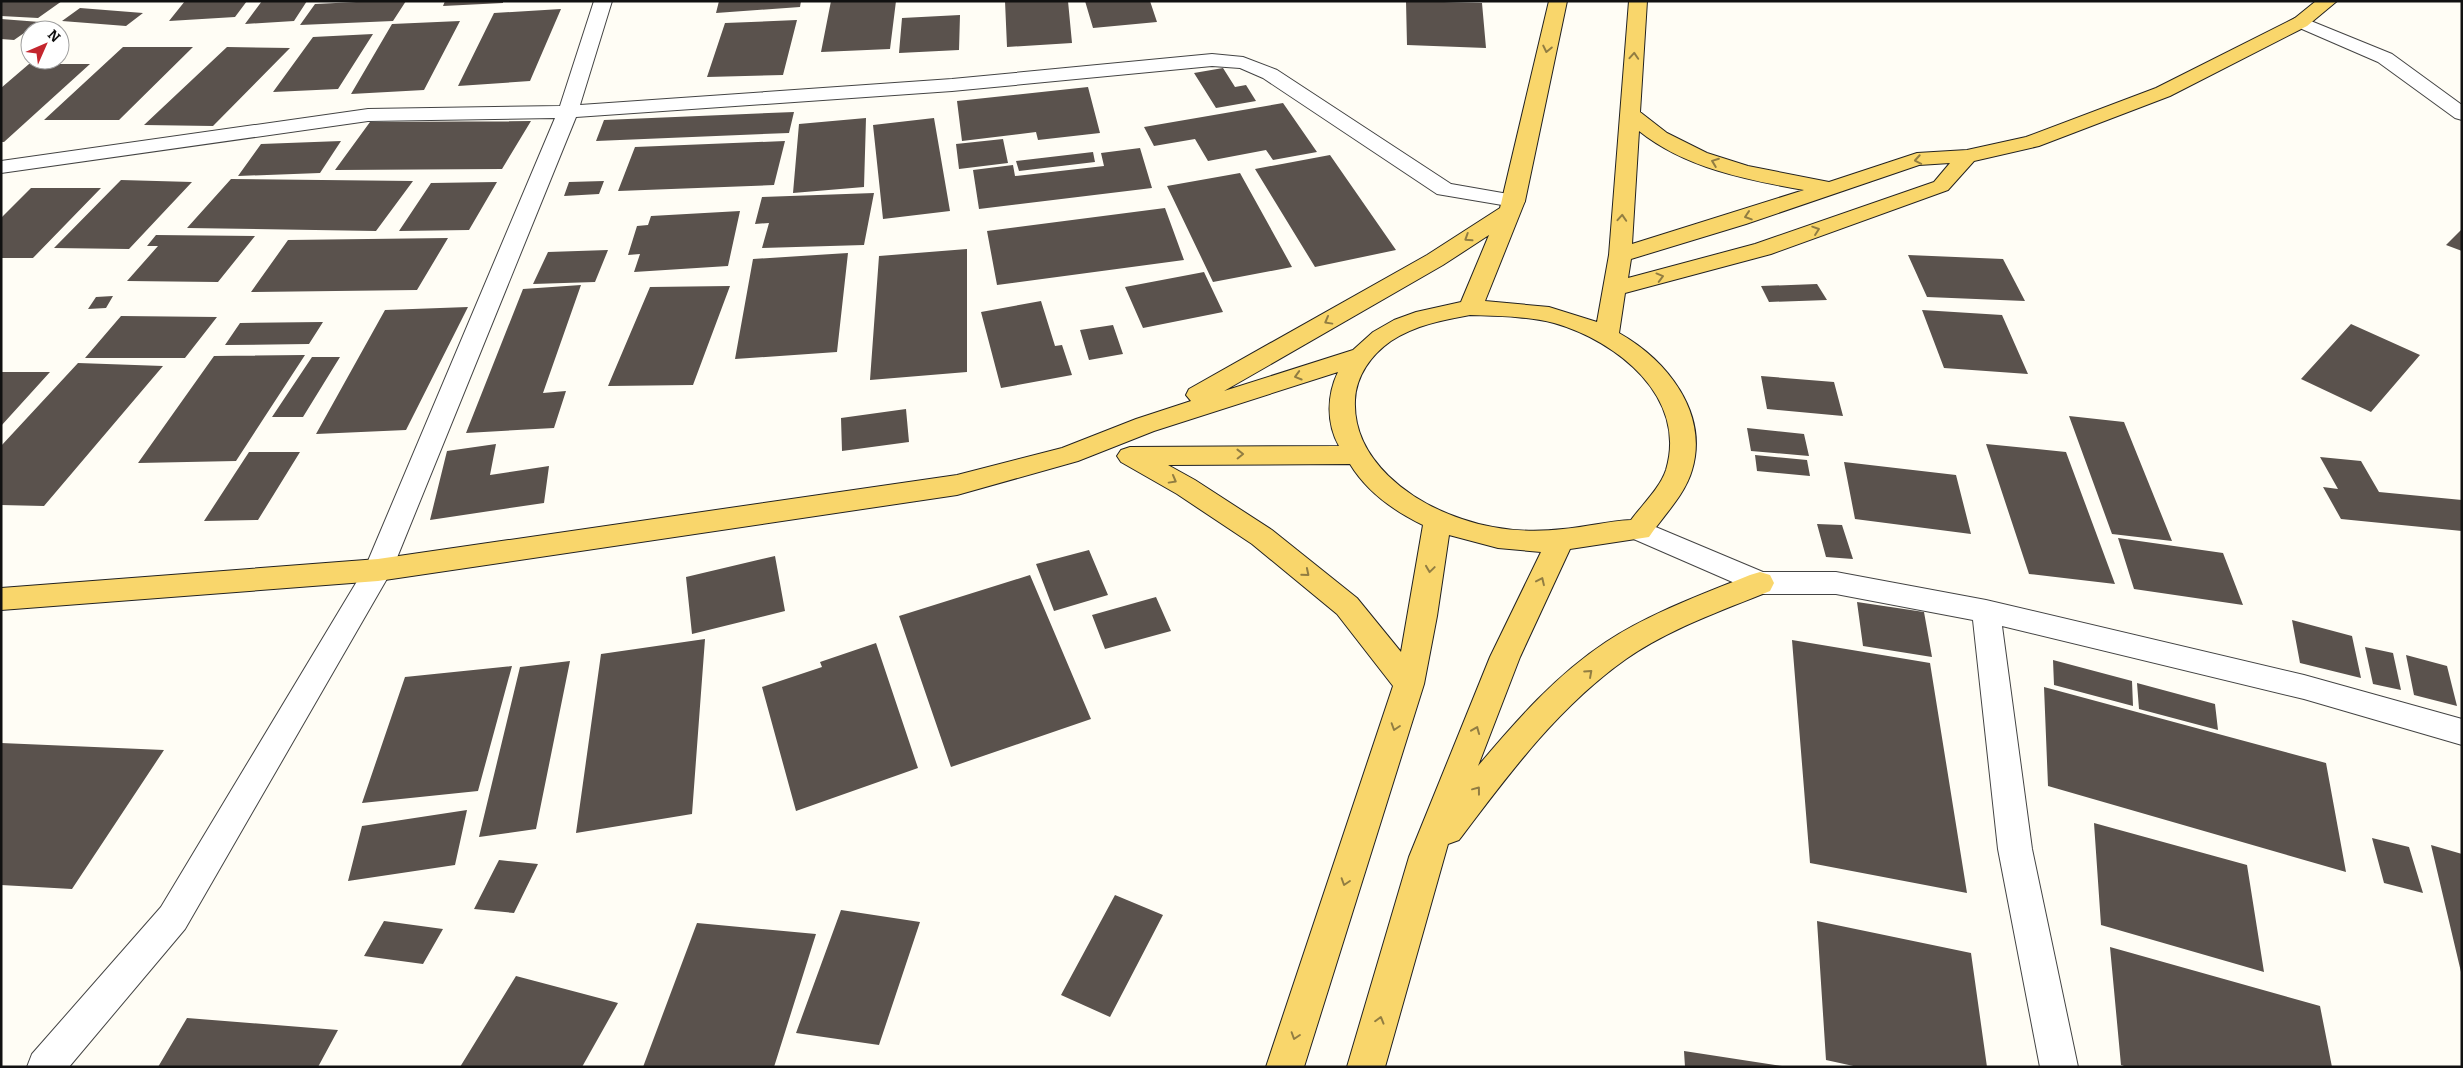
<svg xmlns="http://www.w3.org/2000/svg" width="2463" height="1068" viewBox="0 0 2463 1068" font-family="Bitter,serif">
  <rect width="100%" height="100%" fill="#fffdf5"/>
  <path fill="#5a524d" d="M 1,1 L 62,1 L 38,18 L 1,16 Z
    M 185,1 L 247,1 L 235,17 L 169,21 Z
    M 262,1 L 307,1 L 294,21 L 245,24 Z
    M 377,1 L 406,1 L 393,21 L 300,25 L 315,4 Z
    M 445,1 L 503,1 L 503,3 L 443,6 Z
    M 719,1 L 801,1 L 800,7 L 716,13 Z
    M 831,1 L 896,1 L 890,49 L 821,52 Z
    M 1005,1 L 1068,1 L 1072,43 L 1007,47 Z
    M 1085,1 L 1150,1 L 1157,22 L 1093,28 Z
    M 1406,1 L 1482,3 L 1486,48 L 1407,45 Z
    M 80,8 L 143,13 L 126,26 L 62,21 Z
    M 561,9 L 530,81 L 458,86 L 494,13 Z
    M 960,15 L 959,50 L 899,53 L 902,18 Z
    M 1,19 L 40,22 L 14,40 L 1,39 Z
    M 797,20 L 783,75 L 707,77 L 725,23 Z
    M 460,21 L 424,90 L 351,94 L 392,24 Z
    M 373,34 L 338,89 L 273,92 L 313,37 Z
    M 123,47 L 193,47 L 119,120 L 44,120 Z
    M 227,47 L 290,48 L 213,126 L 144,125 Z
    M 29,64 L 90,64 L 4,142 L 1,142 L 1,88 Z
    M 1223,68 L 1235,87 L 1246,85 L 1256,101 L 1216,108 L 1194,73 Z
    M 1088,87 L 1100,133 L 1038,140 L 1036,132 L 962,141 L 957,101 Z
    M 1283,103 L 1317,152 L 1273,160 L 1266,150 L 1208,161 L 1195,139 L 1154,146 L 1144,127 Z
    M 794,112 L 789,133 L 596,141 L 604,120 Z
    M 866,118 L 864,187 L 793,193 L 799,124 Z
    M 934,118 L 950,211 L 883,219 L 873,125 Z
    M 531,121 L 502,169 L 335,170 L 370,122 Z
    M 1003,139 L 1008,163 L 959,169 L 956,144 Z
    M 341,141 L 320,173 L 238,176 L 261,144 Z
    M 785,141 L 774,185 L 618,191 L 635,147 Z
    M 1140,148 L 1152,188 L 979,209 L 973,170 L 1013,165 L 1015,176 L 1104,166 L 1101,153 Z
    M 1093,152 L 1095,162 L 1019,171 L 1016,161 Z
    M 1330,155 L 1396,250 L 1315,267 L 1255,169 Z
    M 1240,173 L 1292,267 L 1213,282 L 1167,186 Z
    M 231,179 L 413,181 L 376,231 L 187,228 Z
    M 121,180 L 192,182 L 129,249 L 54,248 Z
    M 604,181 L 599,194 L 564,196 L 569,182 Z
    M 497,182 L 469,230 L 399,231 L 431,183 Z
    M 31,188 L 101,188 L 33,258 L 1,258 L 1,218 Z
    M 874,193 L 864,245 L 762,248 L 769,223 L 755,224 L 762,197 Z
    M 1165,208 L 1184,260 L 997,285 L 987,231 Z
    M 740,211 L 728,266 L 634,272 L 640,254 L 628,255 L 637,226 L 648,225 L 651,216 Z
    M 2462,229 L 2462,251 L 2446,245 Z
    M 156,235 L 255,236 L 218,282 L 127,281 L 158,246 L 147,246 Z
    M 448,238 L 417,290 L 251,292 L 288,240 Z
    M 967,249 L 967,372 L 870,380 L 879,256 Z
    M 608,250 L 595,282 L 533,284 L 548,252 Z
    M 848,253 L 837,352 L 735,359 L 753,259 Z
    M 1908,255 L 2003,259 L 2025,301 L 1927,297 Z
    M 1204,272 L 1223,312 L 1143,328 L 1125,287 Z
    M 1817,284 L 1827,300 L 1769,302 L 1761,286 Z
    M 581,285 L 543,393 L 566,391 L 554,428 L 466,433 L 523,289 Z
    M 730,286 L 693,385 L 608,386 L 650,287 Z
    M 113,296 L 106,308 L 88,309 L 96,297 Z
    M 1041,301 L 1055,346 L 1062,345 L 1072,375 L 1001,388 L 981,312 Z
    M 468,307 L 406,430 L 316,434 L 385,310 Z
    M 1922,310 L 2002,315 L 2028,374 L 1944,368 Z
    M 121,316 L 217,317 L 185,358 L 85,358 Z
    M 323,322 L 309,344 L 225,345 L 240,323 Z
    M 2351,324 L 2420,355 L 2371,412 L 2301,379 Z
    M 1113,325 L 1123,354 L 1089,360 L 1080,330 Z
    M 305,355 L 236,461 L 138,463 L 214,356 Z
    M 312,357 L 340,357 L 303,417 L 272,417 Z
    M 78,363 L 163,366 L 44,506 L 1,505 L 1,446 Z
    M 1,372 L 50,372 L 1,426 Z
    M 1761,376 L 1834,382 L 1843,416 L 1767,409 Z
    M 906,409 L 909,442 L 842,451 L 841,418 Z
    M 2069,416 L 2124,422 L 2172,541 L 2112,534 Z
    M 1747,428 L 1804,434 L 1809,456 L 1751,451 Z
    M 496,444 L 490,475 L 549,466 L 544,503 L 430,520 L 447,451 Z
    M 1986,444 L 2066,452 L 2115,584 L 2029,574 Z
    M 249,452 L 300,452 L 258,520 L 204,521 Z
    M 1755,455 L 1807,460 L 1810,476 L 1757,471 Z
    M 2320,457 L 2361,461 L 2379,492 L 2462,500 L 2462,531 L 2341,519 L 2323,487 L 2338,489 Z
    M 1844,462 L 1956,475 L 1971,534 L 1855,519 Z
    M 1817,524 L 1842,525 L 1853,559 L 1826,557 Z
    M 2118,538 L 2223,553 L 2243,605 L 2134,589 Z
    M 1089,550 L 1108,595 L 1054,611 L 1036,564 Z
    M 775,556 L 785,611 L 692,634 L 686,577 Z
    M 1030,575 L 1091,719 L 951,767 L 899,616 Z
    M 1156,597 L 1171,631 L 1105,649 L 1092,615 Z
    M 1857,602 L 1924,612 L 1932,657 L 1863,646 Z
    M 2292,620 L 2352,636 L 2361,678 L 2300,663 Z
    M 705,639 L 692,814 L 576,833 L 601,654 Z
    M 1792,640 L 1930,663 L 1967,893 L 1810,863 Z
    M 876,643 L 918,768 L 796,811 L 762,687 L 822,667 L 820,662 Z
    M 2365,647 L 2393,653 L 2401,690 L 2373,684 Z
    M 2406,655 L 2447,666 L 2457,706 L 2414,695 Z
    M 2053,660 L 2132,681 L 2133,706 L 2054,685 Z
    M 570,661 L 536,829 L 479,837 L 520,667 Z
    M 512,666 L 478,791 L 362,803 L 405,677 Z
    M 2137,683 L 2215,704 L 2218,730 L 2139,709 Z
    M 2044,687 L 2326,763 L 2346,872 L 2048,786 Z
    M 1,743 L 164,750 L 72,889 L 1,885 Z
    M 467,810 L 455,865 L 348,881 L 362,826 Z
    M 2094,823 L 2247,865 L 2264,972 L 2101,925 Z
    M 2372,838 L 2409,847 L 2423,893 L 2384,883 Z
    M 2431,845 L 2462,854 L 2462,972 L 2461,972 Z
    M 499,860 L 538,864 L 514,913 L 474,909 Z
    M 1115,895 L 1163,915 L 1110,1017 L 1061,995 Z
    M 841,910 L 920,922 L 879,1045 L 796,1033 Z
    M 384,921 L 443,929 L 423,964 L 364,956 Z
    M 1817,921 L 1971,953 L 1987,1067 L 1858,1067 L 1826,1060 Z
    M 697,923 L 816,934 L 774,1067 L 643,1067 Z
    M 2110,947 L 2320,1006 L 2332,1067 L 2127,1067 L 2121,1065 Z
    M 516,976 L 618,1003 L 582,1067 L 460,1067 Z
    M 187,1018 L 338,1030 L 318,1067 L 158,1067 Z
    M 1684,1051 L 1782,1066 L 1782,1067 L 1685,1067 Z"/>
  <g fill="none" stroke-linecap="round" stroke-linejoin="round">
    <g stroke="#444" stroke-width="2">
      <path id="minor" d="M 594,1 L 612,1 L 580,105 L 952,79 L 1212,54 L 1243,57 L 1277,70 L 1451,184 L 1514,195 L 1522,196 L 1525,201 L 1522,206 L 1514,207 L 1437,194 L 1263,78 L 1240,68 L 1212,66 L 952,91 L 576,117 L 392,570 L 185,929 L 69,1067 L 27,1067 L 32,1054 L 161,907 L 365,568 L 555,118 L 368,121 L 1,173 L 1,161 L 368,109 L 560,106 Z
        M 2301,17 L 2392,54 L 2462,105 L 2462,120 L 2455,118 L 2378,62 L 2295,26 L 2292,22 L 2295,18 Z
        M 1639,520 L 1763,572 L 1836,572 L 1986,600 L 2304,675 L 2462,719 L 2462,745 L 2304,699 L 2002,626 L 2032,849 L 2078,1067 L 2040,1067 L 1998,849 L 1973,620 L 1836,594 L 1760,594 L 1629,537 L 1625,530 L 1629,523 Z"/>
    </g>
    <g stroke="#222" stroke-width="2">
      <path id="major" d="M 1549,1 L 1567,1 L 1525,201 L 1485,301 L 1549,307 L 1597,322 L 1609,255 L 1629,1 L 1647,1 L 1640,112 L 1667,133 L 1707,153 L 1748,166 L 1829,182 L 1917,153 L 1967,150 L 2026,137 L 2156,88 L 2295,18 L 2316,1 L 2337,1 L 2307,26 L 2170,96 L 2039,146 L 1974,161 L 1948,190 L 1771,254 L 1625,293 L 1619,333 C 1667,360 1709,413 1692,470 C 1685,495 1663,516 1649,537 L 1570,549 L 1520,657 L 1478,766 C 1516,721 1556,675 1606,642 C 1650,613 1701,595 1750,575 L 1760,572 L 1770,575 L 1774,583 L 1770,591 C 1721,611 1669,629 1626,659 C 1558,707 1508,775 1459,840 L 1448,844 L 1385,1067 L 1347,1067 L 1409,857 L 1490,657 L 1541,552 L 1498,548 L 1449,535 L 1437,616 L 1424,684 L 1304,1067 L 1266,1067 L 1393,686 L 1337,614 L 1252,544 L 1177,494 L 1121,462 L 1117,456 L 1121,450 L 1130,447 L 1339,446 C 1326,423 1327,395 1338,372 L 1154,431 L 1078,461 L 957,495 L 378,581 L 1,610 L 1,588 L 378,559 L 957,475 L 1062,448 L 1136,419 L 1191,401 L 1186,395 L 1189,389 L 1427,255 L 1500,208 ZM 1639,131 C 1685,168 1747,180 1804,190 L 1632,244 ZM 1950,163 L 1934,182 L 1755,244 L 1628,278 L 1631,259 L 1746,224 L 1919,165 ZM 1489,235 L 1461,302 L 1416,312 L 1394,320 L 1373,332 L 1353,350 L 1224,391 L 1443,265 ZM 1470,315 C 1498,316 1527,316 1554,323 C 1617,341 1688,397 1666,470 C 1660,488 1642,505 1631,520 C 1608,521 1586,527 1563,529 C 1530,533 1494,530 1462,519 C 1411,502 1352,460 1355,400 C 1356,376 1371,355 1391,341 C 1415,325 1443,320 1470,315 ZM 1350,464 C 1367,492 1394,511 1423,525 L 1401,652 L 1357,598 L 1272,530 L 1195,480 L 1168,465 Z"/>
    </g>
    <use href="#minor" fill="#fff" fill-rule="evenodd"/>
    <use href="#major" fill="#f9d66b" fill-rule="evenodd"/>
  </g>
  <defs><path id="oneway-chevron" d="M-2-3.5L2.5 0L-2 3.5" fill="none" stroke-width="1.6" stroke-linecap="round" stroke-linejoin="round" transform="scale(1.25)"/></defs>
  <g stroke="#917d42">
    <use href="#oneway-chevron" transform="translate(1547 49) rotate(102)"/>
    <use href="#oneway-chevron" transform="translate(1634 56) rotate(-86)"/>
    <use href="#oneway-chevron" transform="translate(1918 160) rotate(170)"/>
    <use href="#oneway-chevron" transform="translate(1715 162) rotate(-159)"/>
    <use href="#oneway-chevron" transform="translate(1748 216) rotate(162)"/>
    <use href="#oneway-chevron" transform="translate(1622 218) rotate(-86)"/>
    <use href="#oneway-chevron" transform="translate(1816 230) rotate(-19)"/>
    <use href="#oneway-chevron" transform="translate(1468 238) rotate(147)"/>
    <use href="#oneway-chevron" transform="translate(1660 277) rotate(-15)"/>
    <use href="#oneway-chevron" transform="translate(1328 321) rotate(151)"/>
    <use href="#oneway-chevron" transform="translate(1298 376) rotate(164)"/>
    <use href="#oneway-chevron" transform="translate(1240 454) rotate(-1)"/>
    <use href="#oneway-chevron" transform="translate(1173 480) rotate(29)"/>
    <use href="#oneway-chevron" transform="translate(1430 569) rotate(98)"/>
    <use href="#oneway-chevron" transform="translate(1306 573) rotate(40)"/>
    <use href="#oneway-chevron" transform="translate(1541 581) rotate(-65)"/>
    <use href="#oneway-chevron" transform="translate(1589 673) rotate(-42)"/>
    <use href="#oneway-chevron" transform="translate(1395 727) rotate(108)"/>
    <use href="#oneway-chevron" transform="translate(1476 730) rotate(-68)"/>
    <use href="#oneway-chevron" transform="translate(1477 790) rotate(-53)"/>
    <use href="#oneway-chevron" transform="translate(1345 882) rotate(108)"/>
    <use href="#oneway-chevron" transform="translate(1380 1020) rotate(-74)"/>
    <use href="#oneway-chevron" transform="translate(1295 1036) rotate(108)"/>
  </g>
  <rect width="2463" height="1068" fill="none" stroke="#111111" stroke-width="5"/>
  <g transform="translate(45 45) rotate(45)"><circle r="24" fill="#ffffff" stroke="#a0a0a0"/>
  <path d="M0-4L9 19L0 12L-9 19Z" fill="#c4262e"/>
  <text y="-8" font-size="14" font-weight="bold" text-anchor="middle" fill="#111111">N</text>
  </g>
</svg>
